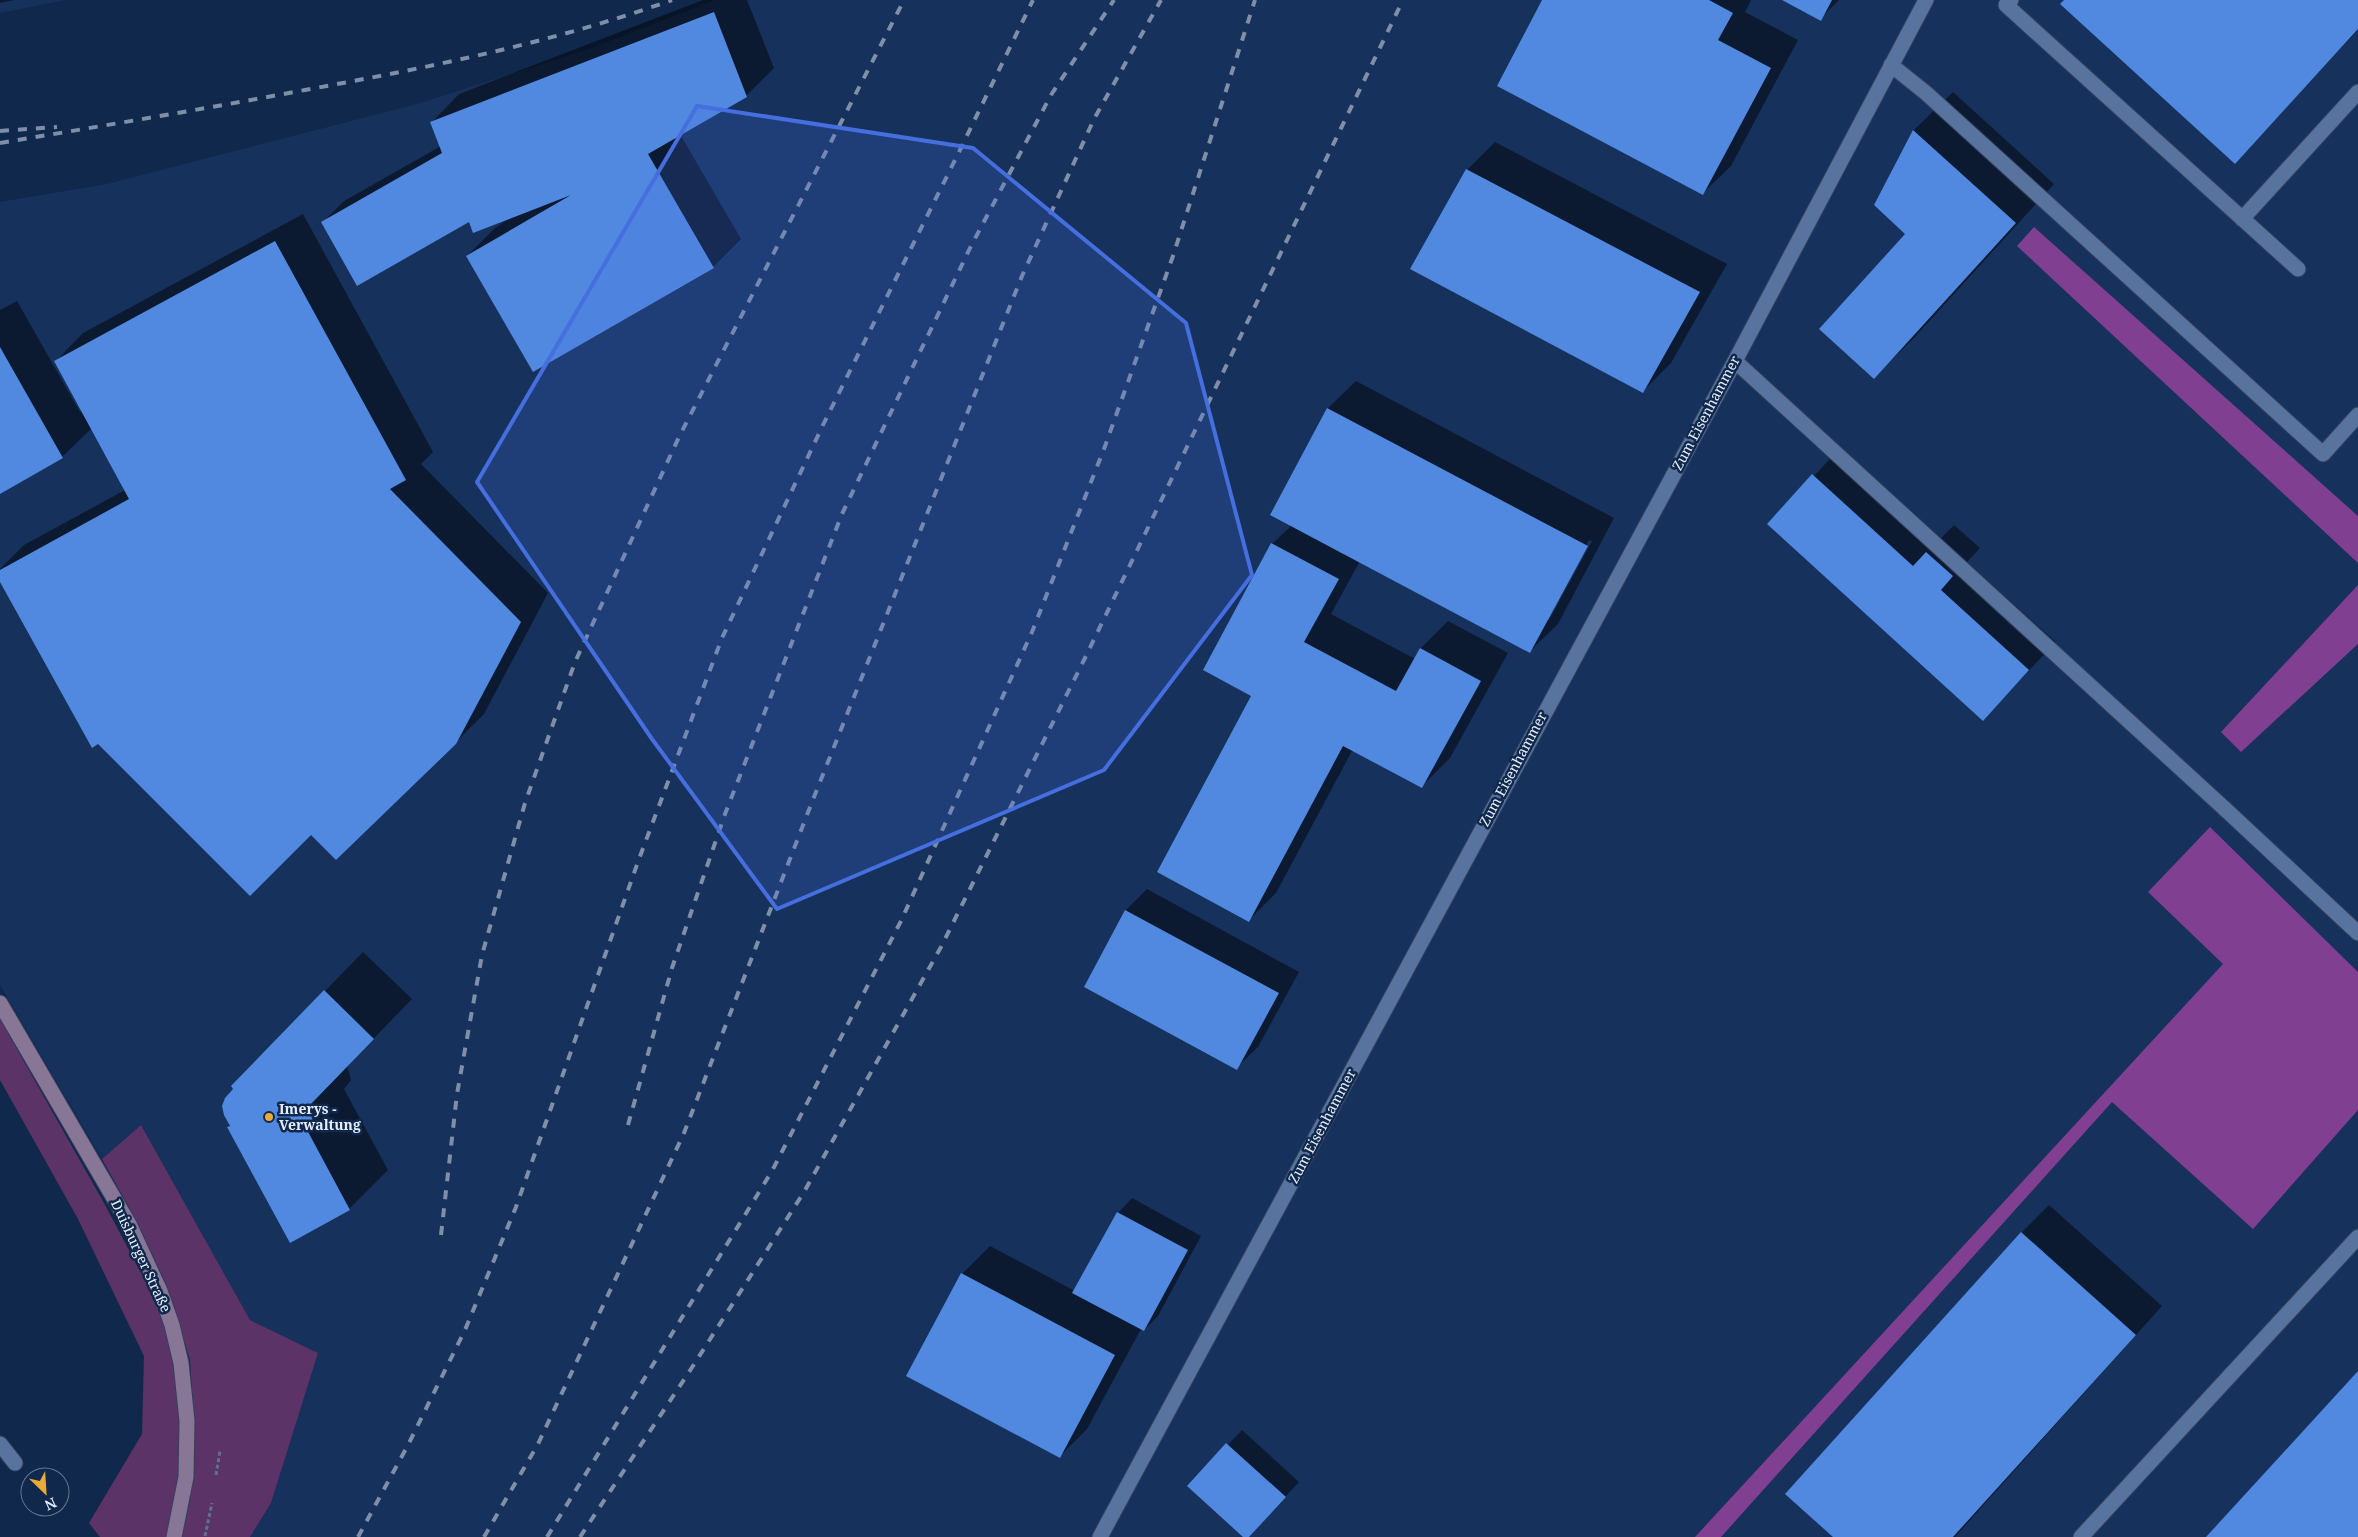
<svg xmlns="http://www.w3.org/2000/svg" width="2358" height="1537" viewBox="0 0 2358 1537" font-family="'Noto Serif',serif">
  <rect width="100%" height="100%" fill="#10284c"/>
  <path fill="#16315c" d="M 0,0 L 65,0 L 0,13 Z
    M 715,0 L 2358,0 L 2358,1537 L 250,1537 L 271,1503 L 318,1353 L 250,1320 L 141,1125 L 102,1159 L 0,985 L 0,202 L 107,184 L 417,104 L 589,49 Z"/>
  <path fill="#5b3366" d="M 0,1019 L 104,1203 L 181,1348 L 193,1407 L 190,1360 L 167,1286 L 136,1220 L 102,1159 L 141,1125 L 250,1320 L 318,1353 L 271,1503 L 250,1537 L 100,1537 L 89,1523 L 142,1434 L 144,1356 L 78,1219 L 0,1080 Z"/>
  <path fill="#813f92" d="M 2034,227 L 2358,516 L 2358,563 L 2017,246 Z
    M 2358,585 L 2358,644 L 2241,752 L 2221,732 Z
    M 2210,827 L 2358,972 L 2358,1110 L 2253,1229 L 2112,1102 L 1721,1537 L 1695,1537 L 2223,964 L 2148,892 Z"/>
  <path fill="#0007" fill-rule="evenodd" d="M 0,0 L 14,0 L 0,3 Z
    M 703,0 L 747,0 L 774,68 L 746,96 L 680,134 L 741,239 L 713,267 L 467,256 L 495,228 L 513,216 L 469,220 L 323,222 L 344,201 L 441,146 L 432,122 L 459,94 Z
    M 1544,0 L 1751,0 L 1745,12 L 1798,40 L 1731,166 L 1703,193 Z
    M 1784,0 L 1839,0 L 1820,19 Z
    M 2066,0 L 2358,0 L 2358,30 L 2235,162 Z
    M 1953,92 L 2054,184 L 1913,339 L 1874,377 L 1907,234 L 1876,205 L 1914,130 Z
    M 1495,142 L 1727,264 L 1671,363 L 1643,391 L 1467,170 Z
    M 303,214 L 433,452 L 421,464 L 548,593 L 484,714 L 455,743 L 311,834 L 0,580 L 0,569 L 24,545 L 125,490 L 92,428 L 62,457 L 0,492 L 0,310 L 17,301 L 80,412 L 82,411 L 56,361 L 83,333 Z
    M 1356,381 L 1614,518 L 1558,624 L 1530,651 L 1360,561 L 1331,614 L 1415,659 L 1421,648 L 1448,621 L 1508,653 L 1450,758 L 1422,786 L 1353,749 L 1276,893 L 1248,921 L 1253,696 L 1272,544 L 1292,525 L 1272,514 L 1328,408 ZM 1589,540 L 1592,541 L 1549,620 L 1547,620 Z
    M 1841,447 L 1941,538 L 1954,525 L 1980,548 L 1967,562 L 2056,642 L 1983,719 L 1769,524 Z
    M 1147,889 L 1299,972 L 1258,1047 L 1236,1068 L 1085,986 L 1126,910 Z
    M 363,952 L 412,999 L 347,1066 L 351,1080 L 344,1089 L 388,1170 L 349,1209 L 290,1242 L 228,1127 L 325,991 Z
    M 1132,1198 L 1201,1236 L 1158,1316 L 1144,1330 L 1141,1329 L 1087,1429 L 1060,1456 L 962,1274 L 990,1246 L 1075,1291 L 1118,1213 Z
    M 2049,1205 L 2162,1306 L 1955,1537 L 1835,1537 L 2021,1233 Z
    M 1242,1430 L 1299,1482 L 1248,1537 L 1244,1537 L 1189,1486 Z"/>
  <path fill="#5189e0" d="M 1542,0 L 1709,0 L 1733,13 L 1718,40 L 1771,68 L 1703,195 L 1497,86 Z
    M 1782,0 L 1832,0 L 1821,21 Z
    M 2064,0 L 2358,0 L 2358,29 L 2235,164 L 2060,4 Z
    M 714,12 L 747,97 L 648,154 L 714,268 L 533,372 L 466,256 L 571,195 L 473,233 L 469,222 L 357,286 L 321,222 L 442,153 L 430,122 Z
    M 1913,130 L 2016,223 L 1874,379 L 1819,329 L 1905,234 L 1874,205 Z
    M 1466,169 L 1700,292 L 1643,393 L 1410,269 Z
    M 275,241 L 406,480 L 390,489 L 521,622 L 456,744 L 336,860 L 311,835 L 250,896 L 98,744 L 92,748 L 0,582 L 0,570 L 129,499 L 54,361 Z
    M 0,347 L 63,458 L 0,494 Z
    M 1327,408 L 1588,546 L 1530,653 L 1270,515 Z
    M 1812,474 L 1913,566 L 1926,552 L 1953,576 L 1941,590 L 2029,670 L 1983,721 L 1767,524 Z
    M 1271,543 L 1339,579 L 1304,642 L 1396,691 L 1420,648 L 1481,681 L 1422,788 L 1343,746 L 1249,922 L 1157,872 L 1251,696 L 1203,670 Z
    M 1125,910 L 1279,993 L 1237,1070 L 1084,987 Z
    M 324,990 L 374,1039 L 309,1106 L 313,1119 L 306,1128 L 350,1210 L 290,1243 L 227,1127 L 230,1126 L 224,1115 L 222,1106 L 225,1098 L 233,1089 L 231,1086 Z
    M 1117,1212 L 1188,1250 L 1144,1331 L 1072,1293 Z
    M 2021,1232 L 2136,1335 L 1953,1537 L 1833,1537 L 1785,1494 Z
    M 961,1273 L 1115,1355 L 1060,1458 L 906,1376 Z
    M 2358,1371 L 2358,1537 L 2206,1537 Z
    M 1226,1443 L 1286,1497 L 1249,1537 L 1243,1537 L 1187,1486 Z"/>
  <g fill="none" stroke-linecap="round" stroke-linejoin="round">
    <g stroke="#32405e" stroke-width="17">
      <path id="lane" d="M 2011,0 L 2006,5 L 2298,269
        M 1891,65 L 1926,93 L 2323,454 L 2358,415
        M 2242,219 L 2358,92
        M 2225,809 L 2358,933
        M 0,1444 L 15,1463
        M 2081,1537 L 2358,1237"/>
    </g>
    <g stroke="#32405e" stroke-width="17">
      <path id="street" d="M 1735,361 L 2225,809
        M 1100,1537 L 1735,361 L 1926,0"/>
    </g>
    <g stroke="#32405e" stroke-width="17">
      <path id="secondary" d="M 0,1003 L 129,1224 L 160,1291 L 172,1325 L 181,1363 L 187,1421 L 186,1477 L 174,1537"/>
    </g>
    <path stroke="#5e718d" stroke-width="3" stroke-dasharray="4 2.5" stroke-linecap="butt" d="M 216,1475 L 220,1451
      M 205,1536 L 212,1503"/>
    <use href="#lane" stroke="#58739d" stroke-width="15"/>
    <use href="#street" stroke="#58739d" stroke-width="15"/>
    <use href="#secondary" stroke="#877695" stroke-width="15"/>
    <path stroke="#7f8fa8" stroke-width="4" stroke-dasharray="9 9" stroke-linecap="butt" d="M 0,131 L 57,127
      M 0,143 C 102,126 204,109 305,90 C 431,67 551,43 672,0
      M 628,1125 L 672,968 L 725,814 L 842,514 L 970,248 L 1051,95 L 1114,0
      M 441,1235 L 457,1094 L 482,955 L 525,803 L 575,662 L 679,437 L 904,0
      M 358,1537 L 408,1445 L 465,1330 L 516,1207 L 639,859 L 722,638 L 823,425 L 960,150 L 1033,0
      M 484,1537 L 538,1444 L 684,1133 L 812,802 L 1022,276 L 1094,119 L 1161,0
      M 547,1537 L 772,1171 L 901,921 L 1032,632 L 1104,449 L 1173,256 L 1255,0
      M 580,1537 L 691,1369 L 804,1192 L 941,947 L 1085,658 L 1403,0"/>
  </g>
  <path fill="#456edf" fill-opacity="0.2" stroke="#456edf" stroke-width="4" stroke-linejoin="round" d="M 697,106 L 973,148 L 1186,323 L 1252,575 L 1104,770 L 777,909 L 652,739 L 477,482 Z"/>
  <circle fill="#e8ab37" stroke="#10284c" stroke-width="2" cx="269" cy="1117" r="5"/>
  <g text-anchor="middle" stroke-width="5" stroke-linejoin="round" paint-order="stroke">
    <g font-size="14" fill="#e5eefd" stroke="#10284c">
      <text transform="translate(1706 413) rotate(-62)" y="5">Zum Eisenhammer</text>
      <text transform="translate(1513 769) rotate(-62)" y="5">Zum Eisenhammer</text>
      <text transform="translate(1322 1126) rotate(-62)" y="5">Zum Eisenhammer</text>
      <text transform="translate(141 1256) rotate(65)" y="5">Duisburger Straße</text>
    </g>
    <g font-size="14" font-weight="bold" fill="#e5eefd" stroke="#10284c" text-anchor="start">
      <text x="279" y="1114">Imerys -<tspan x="279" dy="16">Verwaltung</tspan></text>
    </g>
  </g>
  <g transform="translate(45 1492) rotate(155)"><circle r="24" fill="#10284c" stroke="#657793"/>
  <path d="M0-4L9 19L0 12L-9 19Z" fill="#e8ab37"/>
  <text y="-8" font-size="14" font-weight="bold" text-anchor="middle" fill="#e5eefd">N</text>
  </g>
</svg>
